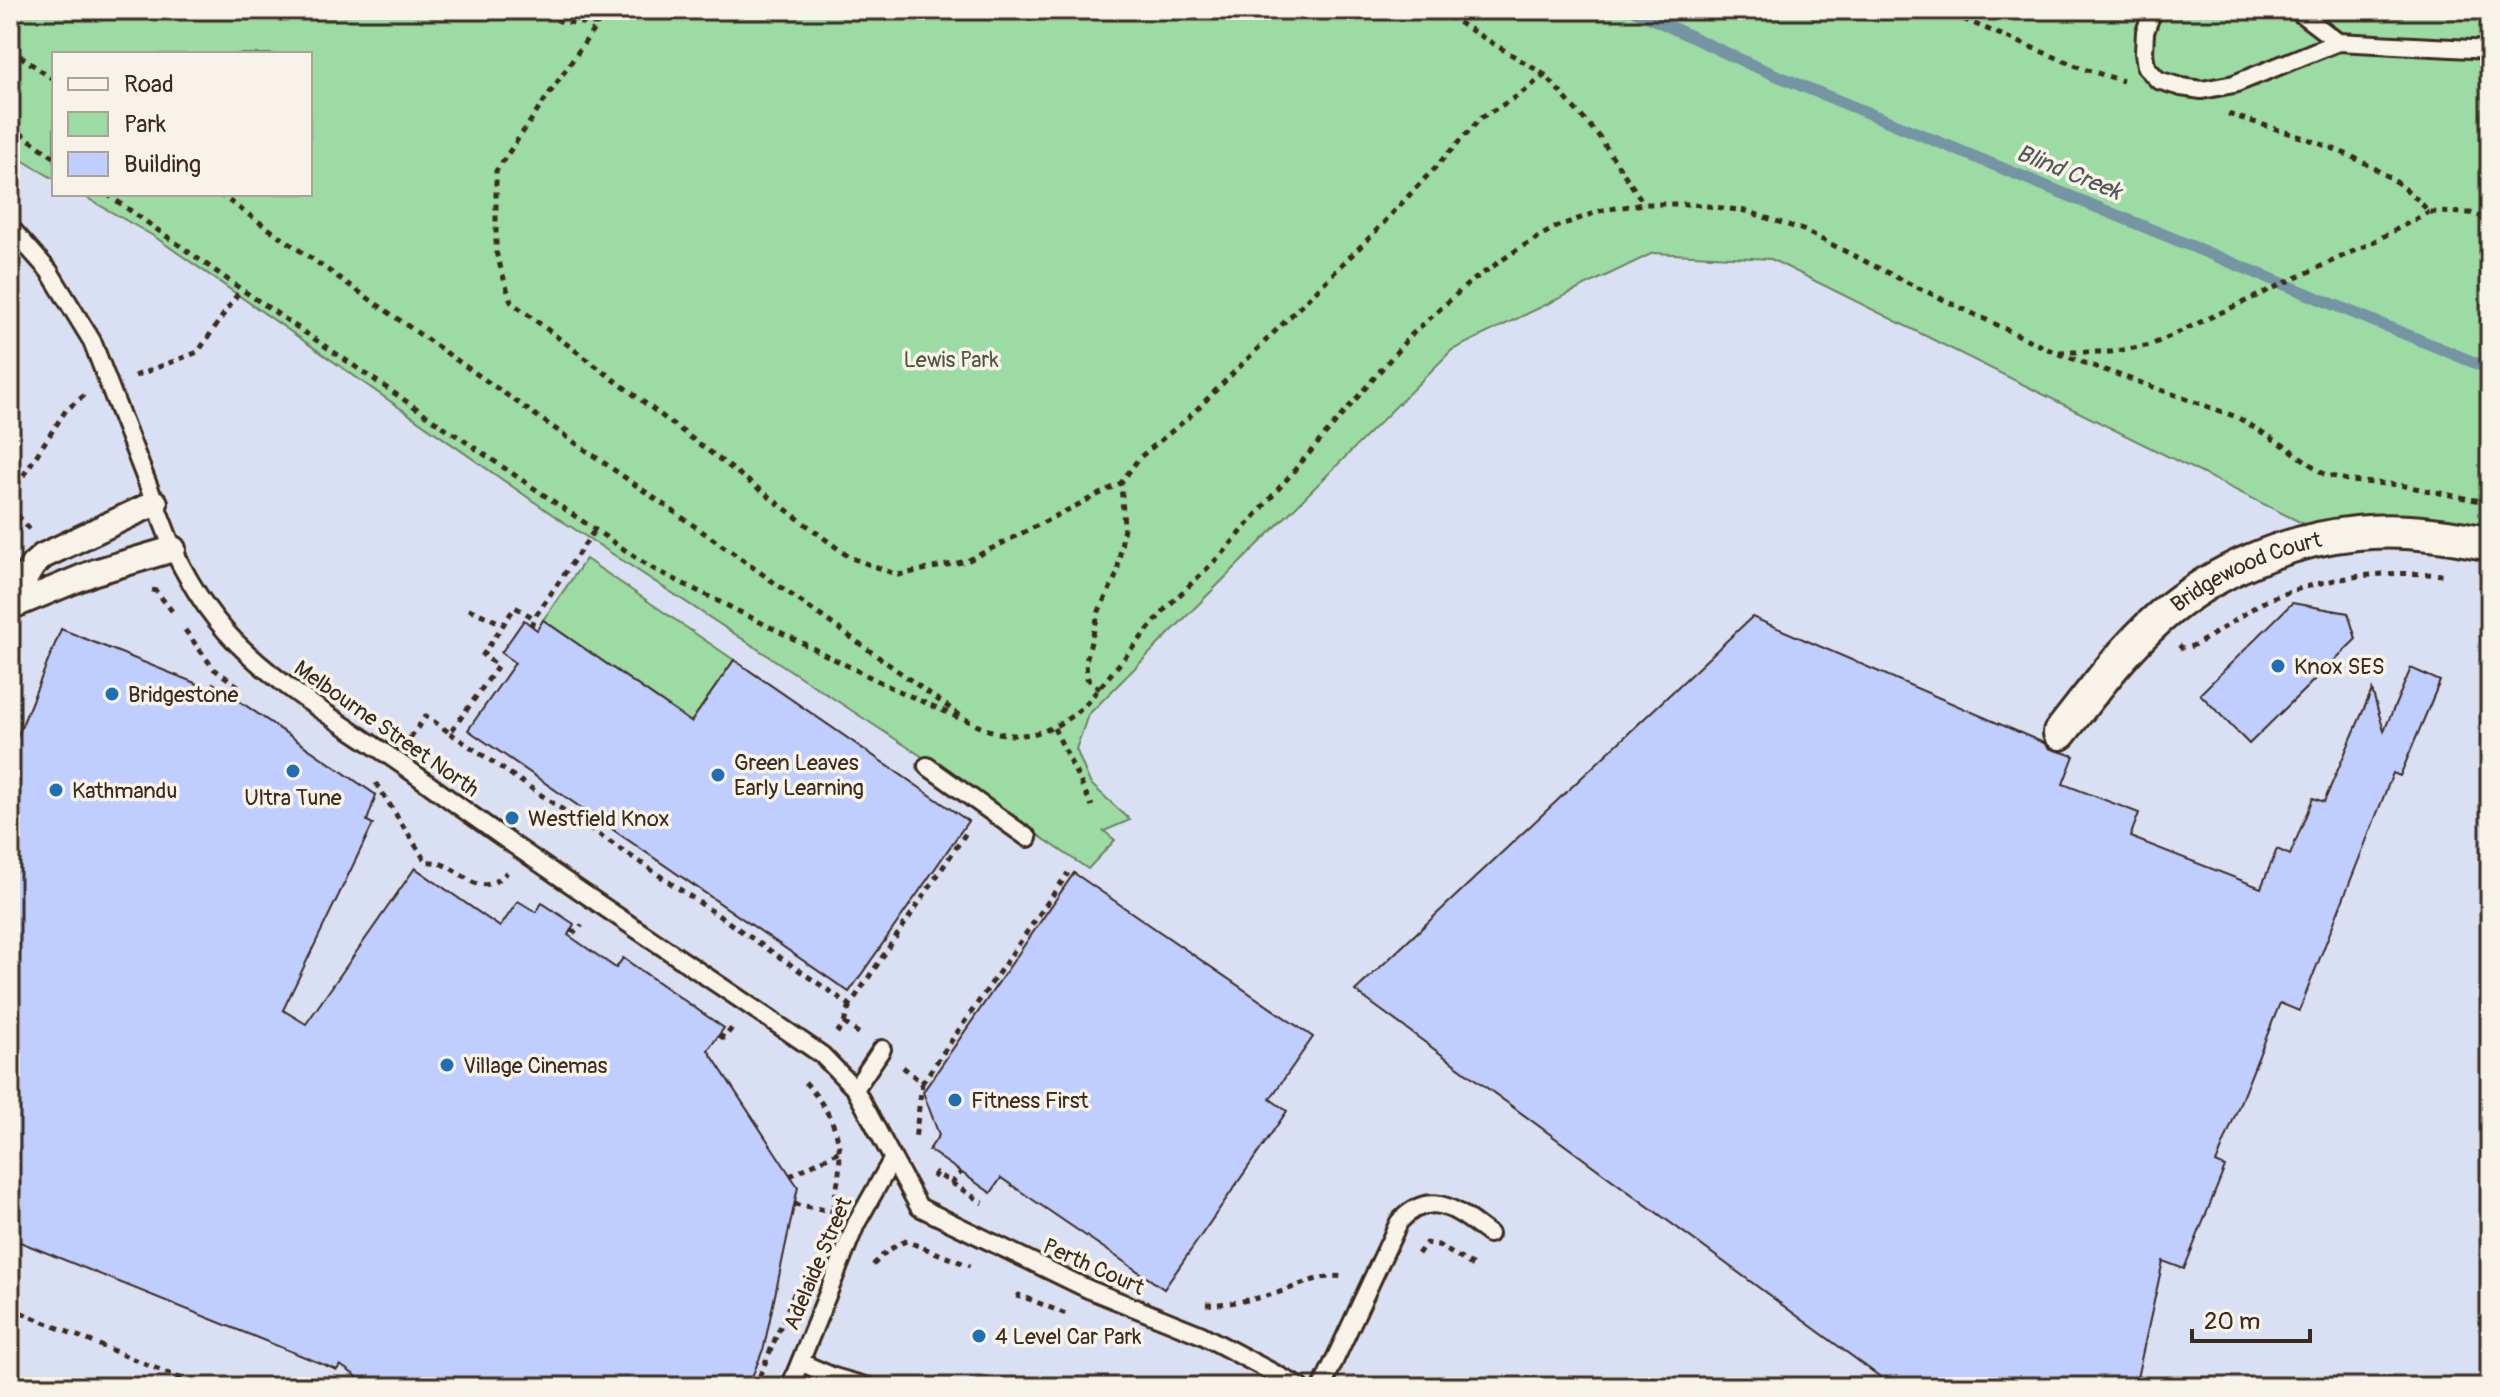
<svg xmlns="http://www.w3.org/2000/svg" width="2500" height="1397" viewBox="0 0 2500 1397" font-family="Pangolin,sans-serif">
  <rect width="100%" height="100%" fill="#e6e8ef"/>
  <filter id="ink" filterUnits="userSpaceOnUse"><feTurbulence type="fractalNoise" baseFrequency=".0125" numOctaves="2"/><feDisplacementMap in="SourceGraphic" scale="16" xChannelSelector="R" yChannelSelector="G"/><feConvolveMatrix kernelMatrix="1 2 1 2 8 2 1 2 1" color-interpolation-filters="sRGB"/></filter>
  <g filter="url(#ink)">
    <path fill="#dae0f4" d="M 10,153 L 54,179 L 54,194 L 80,194 L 155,237 L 1115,840 L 1103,831 L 1130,820 L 1090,783 L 1076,748 L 1088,715 L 1452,350 L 1653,253 L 1771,259 L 2329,537 L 2490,544 L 2490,1387 L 10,1387 Z"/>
    <path fill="#9cdba3" stroke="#6c8260" stroke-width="2" d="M 10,10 L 2490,10 L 2490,544 L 2330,537 L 1771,259 L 1653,253 L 1452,350 L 1088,715 L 1076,749 L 1090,783 L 1130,820 L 1104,831 L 1115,840 L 1088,869 L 938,767 L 556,517 L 155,237 L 80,194 L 310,194 L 310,54 L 54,54 L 54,179 L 10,153 Z
      M 586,559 L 734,660 L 691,722 L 543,620 Z"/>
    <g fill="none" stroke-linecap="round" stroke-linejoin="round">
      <path stroke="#7594a4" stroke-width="12" d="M 1634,10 L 1754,66 L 2490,369"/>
    </g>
    <path fill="#bfceff" stroke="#3b2a1e" stroke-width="2" d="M 2292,603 L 2348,613 L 2356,639 L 2249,744 L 2200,694 Z
      M 1752,617 L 2044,743 L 2049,748 L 2074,756 L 2063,784 L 2139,813 L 2130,837 L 2261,888 L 2277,849 L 2290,855 L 2313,798 L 2324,802 L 2372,690 L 2384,731 L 2411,668 L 2440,681 L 2400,776 L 2393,773 L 2299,1011 L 2280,1003 L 2216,1163 L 2225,1167 L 2184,1269 L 2163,1261 L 2135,1387 L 1894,1387 L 1355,991 Z
      M 524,620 L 537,630 L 543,620 L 691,722 L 734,660 L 968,821 L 849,992 L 468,730 L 515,663 L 501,653 Z
      M 61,629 L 210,689 L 213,683 L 376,795 L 367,821 L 373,824 L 283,1010 L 306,1024 L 415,868 L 500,927 L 518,901 L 536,912 L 542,903 L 574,924 L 568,935 L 616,968 L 623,958 L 724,1028 L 708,1050 L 798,1187 L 764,1347 L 748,1387 L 372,1387 L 340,1365 L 337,1370 L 10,1238 L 10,755 Z
      M 1074,873 L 1313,1037 L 1270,1099 L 1287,1111 L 1164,1289 L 1001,1178 L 991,1193 L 929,1150 L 939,1135 L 923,1092 Z"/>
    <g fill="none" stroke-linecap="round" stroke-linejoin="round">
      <g stroke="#3b2a1e" stroke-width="22">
        <path id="service" d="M 2155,10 L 2150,18 L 2145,32 L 2144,53 L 2146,67 L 2158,80 L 2181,87 L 2202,90 L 2234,84 L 2338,42 L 2490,50
          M 2296,10 L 2338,42
          M 10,227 L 49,271 L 92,341 L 173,549 C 191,587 214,623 246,652 C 294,697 354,730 408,769 C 543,869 684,960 822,1055 L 855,1089 L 919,1207 L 1088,1289 L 1202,1335 L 1300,1387
          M 927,766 L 1028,838
          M 855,1089 L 882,1049
          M 800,1362 L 834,1377 L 869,1387
          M 790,1387 L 856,1224 L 892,1160
          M 1322,1387 L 1399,1222 C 1431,1186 1459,1212 1489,1234"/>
      </g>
      <g stroke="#3b2a1e" stroke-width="30">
        <path id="pedestrian" d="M 10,604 L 33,565 L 43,556 L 155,503
          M 10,607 L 95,572 L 173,549"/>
      </g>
      <g stroke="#3b2a1e" stroke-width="38">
        <g id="minor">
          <path id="s1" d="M 2060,733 C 2091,694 2122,651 2159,618 C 2213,571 2286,540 2357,533 C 2400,528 2448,535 2490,544"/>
        </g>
      </g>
      <path stroke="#3b2a1e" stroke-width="5" stroke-dasharray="6 6" stroke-linecap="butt" d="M 534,10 L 562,22 L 598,24
        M 607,10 L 496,171 L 496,252 L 511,302 L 849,557 L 898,575 L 967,561 L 1121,483
        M 1438,10 L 1545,75 L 1598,135 L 1644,204
        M 1941,10 L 2084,69 L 2123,81
        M 10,49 L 54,80
        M 2228,114 C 2296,136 2381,155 2429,212 L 2470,213 L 2490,219
        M 10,126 L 54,157
        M 107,194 L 241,289 L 650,567 L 890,687 L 959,718
        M 219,194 L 733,553 L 965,719 C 1009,745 1048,739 1085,705 L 1166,608 L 1224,552 L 1411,335 L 1469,283 L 1518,249 L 1556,227 L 1603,210 L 1644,204 L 1692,204 L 1746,211 L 1803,230 L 1902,280 L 2054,352 L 2237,417 L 2288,448 L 2324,474 L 2351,481 L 2400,485 L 2490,503
        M 2059,352 L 2111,352 L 2151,345 L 2369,244 L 2429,212
        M 135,376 L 198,352 L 241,289
        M 10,496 L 66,410 L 85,395
        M 10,506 L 30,530
        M 152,590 L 156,591 L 172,611
        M 469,609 L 503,624
        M 531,626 L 534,618 L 594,531
        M 185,630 L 214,669 L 241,688
        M 2179,645 L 2182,648 C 2198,650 2251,606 2272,598 C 2328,577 2382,570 2442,575
        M 1100,689 L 1087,678 L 1086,661 L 1099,611 L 1117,574 L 1124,527 L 1121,483 L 1139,458 L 1188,418 L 1375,232 L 1482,117 L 1516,97 L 1545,75
        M 1054,728 L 1092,806
        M 450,733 L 850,1005 L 968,830
        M 410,738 L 426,716 L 450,733 L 498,666 L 483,655 L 515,607 L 534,618
        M 376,783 L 426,862 C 462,859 473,907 507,872
        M 571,930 L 575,932 L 582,925
        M 844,1023 L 860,1034
        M 837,1033 L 844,1023 L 850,1005
        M 719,1035 L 724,1038 L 732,1028
        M 903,1067 L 922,1083 L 915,1140
        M 805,1082 C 842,1125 846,1151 833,1205
        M 922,1083 L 1068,873
        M 790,1176 L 840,1151
        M 933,1178 L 936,1173 L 983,1203
        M 951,1184 L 961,1172
        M 794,1204 L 831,1211
        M 1418,1254 L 1426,1243 L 1438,1245 L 1475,1267
        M 873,1265 L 888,1250 L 906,1241 L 970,1266
        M 1018,1299 L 1019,1295 L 1066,1314 L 1064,1318
        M 1206,1304 C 1227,1305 1250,1300 1270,1295 C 1294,1289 1319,1273 1345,1277
        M 10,1308 L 201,1387
        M 755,1387 L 797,1287"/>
      <use href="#service" stroke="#f7f3e8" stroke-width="16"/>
      <use href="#pedestrian" stroke="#f7f3e8" stroke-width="24"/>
      <use href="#minor" stroke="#f7f3e8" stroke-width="32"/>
    </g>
  </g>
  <g fill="#1f6fb2" stroke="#f7f3e8" stroke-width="3">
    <circle cx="2278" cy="666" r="8"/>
    <circle cx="112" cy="694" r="8"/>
    <circle cx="293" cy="771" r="8"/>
    <circle cx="718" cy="775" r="8"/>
    <circle cx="56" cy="790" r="8"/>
    <circle cx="512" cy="818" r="8"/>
    <circle cx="447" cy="1065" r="8"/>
    <circle cx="955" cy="1100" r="8"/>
    <circle cx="979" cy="1336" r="8"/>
  </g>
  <g text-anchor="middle" stroke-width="7" stroke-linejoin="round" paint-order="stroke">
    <g font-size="22" fill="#53563f" stroke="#f7f3e8">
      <text x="951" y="367">Lewis Park</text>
    </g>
    <g font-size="22" fill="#3b2a1e" stroke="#f7f3e8">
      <text dy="8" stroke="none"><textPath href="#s1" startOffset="252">Bridgewood Court</textPath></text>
      <text transform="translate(387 728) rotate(35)" y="8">Melbourne Street North</text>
      <text transform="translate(817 1263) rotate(-67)" y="8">Adelaide Street</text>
      <text transform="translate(1094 1266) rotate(24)" y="8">Perth Court</text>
    </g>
    <g font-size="22" fill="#3b2a1e" stroke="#f7f3e8" text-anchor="start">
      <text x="2294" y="674">Knox SES</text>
      <text x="128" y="702">Bridgestone</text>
      <text x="734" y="770">Green Leaves<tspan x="734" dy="25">Early Learning</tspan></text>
      <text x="72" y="798">Kathmandu</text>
      <text x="293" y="805" text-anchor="middle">Ultra Tune</text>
      <text x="528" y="826">Westfield Knox</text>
      <text x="463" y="1073">Village Cinemas</text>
      <text x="971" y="1108">Fitness First</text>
      <text x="995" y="1344">4 Level Car Park</text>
    </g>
    <g font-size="24" font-style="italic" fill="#535656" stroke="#f7f3e8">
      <text transform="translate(2069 172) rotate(22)" y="8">Blind Creek</text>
    </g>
  </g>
  <rect width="2500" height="1397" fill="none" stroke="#f7f3e8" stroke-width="40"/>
  <rect x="20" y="20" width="2460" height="1357" fill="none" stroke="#3b2a1e" stroke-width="3" filter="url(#ink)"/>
  <rect x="52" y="52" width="260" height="144" fill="#f7f3e8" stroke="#aca397" stroke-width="2"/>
  <rect x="68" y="78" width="40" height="12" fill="#f7f3e8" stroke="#aca397" stroke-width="2"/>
  <text x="124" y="92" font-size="24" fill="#3b2a1e">Road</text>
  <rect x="68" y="112" width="40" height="24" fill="#9cdba3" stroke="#aca397" stroke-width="2"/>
  <text x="124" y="132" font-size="24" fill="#3b2a1e">Park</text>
  <rect x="68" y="152" width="40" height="24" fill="#bfceff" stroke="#aca397" stroke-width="2"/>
  <text x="124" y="172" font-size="24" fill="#3b2a1e">Building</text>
  <path d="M2192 1329v12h118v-12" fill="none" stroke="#3b2a1e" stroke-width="4"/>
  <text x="2204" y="1329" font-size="24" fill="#3b2a1e" stroke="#f7f3e8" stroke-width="6" paint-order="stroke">20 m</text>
</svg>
